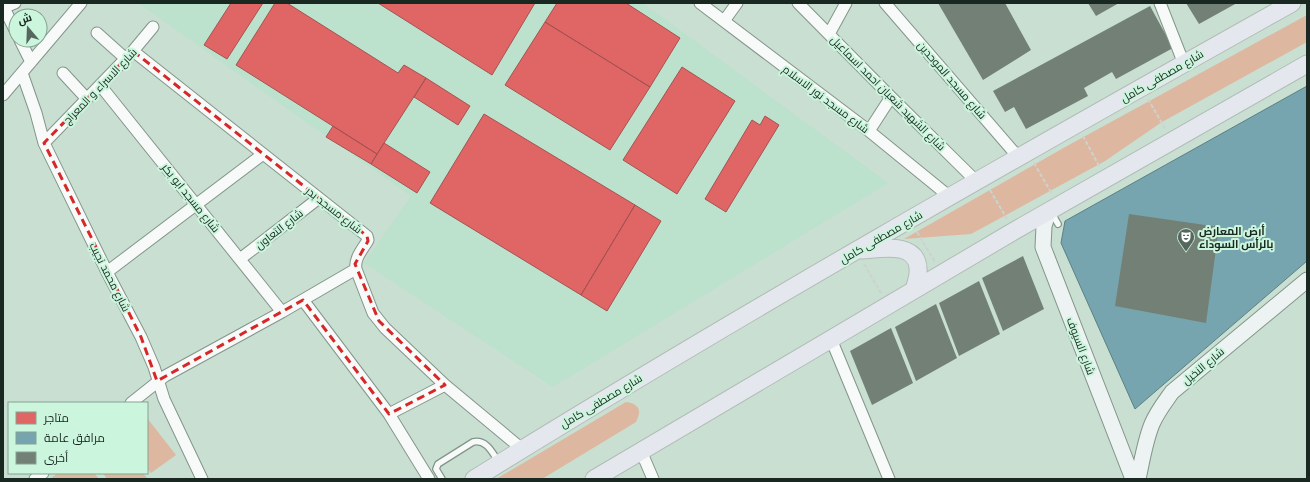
<svg xmlns="http://www.w3.org/2000/svg" width="1310" height="482" viewBox="0 0 1310 482" font-family="'Open Sans',Cairo,sans-serif">
  <rect width="100%" height="100%" fill="#c8dfd1"/>
  <path fill="#bce1cc" d="M 138,3 L 643,3 L 888,183 L 553,387 L 364,263 L 411,196 Z"/>
  <path fill="#ddb7a0" d="M 1307,15 L 1307,42 L 1162,122 L 1105,161 L 971,234 L 904,239 L 1067,146 Z
    M 626,402 C 639,404 642,410 636,422 L 542,479 L 496,479 Z
    M 147,418 L 176,455 L 151,473 L 147,468 Z
    M 58,473 L 94,473 L 99,479 L 50,479 Z
    M 103,473 L 143,473 L 147,478 L 145,479 L 107,479 Z"/>
  <path fill="#e06666" stroke="#a45351" d="M 231,3 L 263,3 L 227,59 L 204,45 Z
    M 275,3 L 287,3 L 398,73 L 404,65 L 426,78 L 377,154 L 236,65 Z
    M 378,3 L 535,3 L 492,75 Z
    M 557,3 L 626,3 L 680,38 L 650,87 L 545,22 Z
    M 545,22 L 650,87 L 610,150 L 505,85 Z
    M 682,67 L 735,101 L 677,194 L 623,160 Z
    M 426,78 L 470,106 L 458,125 L 414,97 Z
    M 484,114 L 635,205 L 581,295 L 430,203 Z
    M 765,116 L 779,125 L 726,212 L 705,199 L 752,120 L 760,125 Z
    M 333,126 L 377,154 L 371,164 L 326,137 Z
    M 384,143 L 430,172 L 417,193 L 371,164 Z
    M 635,205 L 661,221 L 607,311 L 581,295 Z"/>
  <path fill="#76a5af" stroke="#5a8084" d="M 1307,86 L 1307,261 L 1135,409 L 1061,243 L 1065,221 Z"/>
  <path fill="#728075" d="M 938,3 L 1005,3 L 1031,50 L 983,80 Z
    M 1088,3 L 1119,3 L 1096,16 Z
    M 1186,3 L 1237,3 L 1199,24 Z
    M 1150,6 L 1173,48 L 1116,79 L 1112,72 L 1084,88 L 1088,96 L 1026,129 L 1014,107 L 1005,112 L 993,91 Z
    M 1129,214 L 1219,227 L 1206,323 L 1115,306 Z
    M 1023,256 L 1044,309 L 1003,331 L 982,278 Z
    M 979,281 L 1000,334 L 959,356 L 939,303 Z
    M 936,304 L 957,358 L 916,381 L 895,327 Z
    M 891,328 L 913,383 L 872,405 L 850,351 Z"/>
  <g fill="none" stroke-linecap="round" stroke-linejoin="round">
    <g stroke="#83958b" stroke-width="8">
      <path id="service" d="M 1051,212 L 1058,224
        M 442,479 L 436,469 L 438,464 L 473,442 C 486,439 492,452 498,461"/>
    </g>
    <g stroke="#83958b" stroke-width="13">
      <path id="minor" d="M 700,3 L 869,131 L 950,197
        M 798,3 L 891,97 L 977,182
        M 885,3 L 1019,158
        M 1160,3 L 1184,64
        M 3,8 L 15,3
        M 4,8 L 16,32
        M 724,21 L 737,3
        M 97,33 L 126,59
        M 829,34 L 846,3
        M 20,40 L 31,62
        M 133,51 L 367,236 L 368,240 C 363,249 354,258 356,269 L 373,313 L 385,328 L 445,385 L 522,449
        M 22,73 L 36,113 L 44,143 L 107,272 L 141,337 L 154,367 L 164,399 L 202,479
        M 63,73 L 87,99
        M 100,85 L 282,312
        M 3,95 L 81,3
        M 869,131 L 891,97
        M 44,143 L 133,51 L 153,27
        M 240,259 L 319,198
        M 107,272 L 263,154
        M 303,300 L 389,414 L 429,479
        M 831,339 L 889,479
        M 131,403 L 165,376 L 282,312 L 356,269
        M 389,414 L 445,385
        M 641,451 L 653,479
        M 35,479 L 43,473"/>
    </g>
    <g stroke="#83958b" stroke-width="17">
      <path id="secondary" d="M 1049,211 L 1044,226 L 1043,247 L 1133,479
        M 1138,479 C 1142,461 1145,441 1152,424 C 1157,412 1165,402 1172,392 L 1307,280"/>
    </g>
    <g stroke="#b1bdb5" stroke-width="19">
      <path id="primary" d="M 862,250 C 880,249 916,241 918,268 C 919,275 916,283 914,290
        M 474,479 C 742,313 1017,157 1292,3
        M 594,479 L 1014,231 L 1307,64"/>
    </g>
    <path stroke="#ccd3cf" stroke-width="2" stroke-dasharray="4 2" stroke-linecap="butt" d="M 1148,99 L 1166,130
      M 1083,136 L 1099,166
      M 1034,163 L 1052,194
      M 990,190 L 1007,219
      M 917,232 L 935,262
      M 864,264 L 881,293"/>
    <use href="#service" stroke="#f7faf8" stroke-width="5.5"/>
    <use href="#minor" stroke="#f7faf8" stroke-width="11"/>
    <use href="#secondary" stroke="#edf2f3" stroke-width="15"/>
    <use href="#primary" stroke="#e4e8ee" stroke-width="17"/>
  </g>
  <path fill="none" stroke="#d62828" stroke-width="3" stroke-dasharray="8 5" stroke-linejoin="round" d="M 133,51 L 367,236 L 368,241 L 355,264 L 379,321 L 445,385 L 389,414 L 303,300 L 157,381 L 141,337 L 44,143 Z"/>
  <defs>
    <g id="theatre-pin" transform="scale(0.9)"><path d="M0 17L-7.5 6A9.5 9.5 0 1 1 7.5 6Z" fill="#56685e" stroke="#ccf5dd"/><path d="M-5-5.5Q0-4 5-5.5V0Q5 5 0 6Q-5 5-5 0ZM-3.3-2.5H-1v1.5H-3.3ZM1-2.5H3.3v1.5H1ZM-2.8 1Q0 5.5 2.8 1Z" fill="#fff"/></g>
  </defs>
  <g fill-rule="evenodd">
    <use href="#theatre-pin" x="1186" y="237"/>
  </g>
  <g text-anchor="middle" stroke-width="4" stroke-linejoin="round" paint-order="stroke">
    <g font-size="11" fill="#192820" stroke="#ccf5dd">
      <text transform="translate(1162 76) rotate(-30)" y="4">شارع مصطفى كامل</text>
      <text transform="translate(952 80) rotate(49)" y="4">شارع مسجد الموحدين</text>
      <text transform="translate(100 86) rotate(-46)" y="4">شارع الاسراء و المعراج</text>
      <text transform="translate(888 93) rotate(45)" y="4">شارع الشهيد شعبان احمد اسماعيل</text>
      <text transform="translate(826 99) rotate(37)" y="4">شارع مسجد نور الاسلام</text>
      <text transform="translate(191 198) rotate(51)" y="4">شارع مسجد ابو بكر</text>
      <text transform="translate(334 210) rotate(38)" y="4">شارع مسجد بدر</text>
      <text transform="translate(279 229) rotate(-38)" y="4">شارع التعاون</text>
      <text transform="translate(881 237) rotate(-30)" y="4">شارع مصطفى كامل</text>
      <text transform="translate(110 277) rotate(63)" y="4">شارع محمد نجيب</text>
      <text transform="translate(1081 346) rotate(69)" y="4">شارع السيوف</text>
      <text transform="translate(1203 366) rotate(-40)" y="4">شارع النخيل</text>
      <text transform="translate(601 401) rotate(-31)" y="4">شارع مصطفى كامل</text>
    </g>
    <g font-size="11" font-weight="bold" fill="#192820" stroke="#ccf5dd" text-anchor="start">
      <text x="1199" y="235">أرض المعارض<tspan x="1199" dy="13">بالرأس السوداء</tspan></text>
    </g>
  </g>
  <rect width="1310" height="482" fill="none" stroke="#192820" stroke-width="8"/>
  <rect x="8" y="402" width="140" height="72" fill="#ccf5dd" stroke="#84a391"/>
  <rect x="16" y="412" width="20" height="12" fill="#e06666" stroke="#84a391"/>
  <text x="44" y="422" font-size="12" fill="#192820">متاجر</text>
  <rect x="16" y="432" width="20" height="12" fill="#76a5af" stroke="#84a391"/>
  <text x="44" y="442" font-size="12" fill="#192820">مرافق عامة</text>
  <rect x="16" y="452" width="20" height="12" fill="#728075" stroke="#84a391"/>
  <text x="44" y="462" font-size="12" fill="#192820">أخرى</text>
  <g transform="translate(28 28) rotate(341)"><circle r="19" fill="#ccf5dd" stroke="#84a391"/>
  <path d="M0-3L7 15L0 10L-7 15Z" fill="#56685e"/>
  <text y="-6" font-size="11" font-weight="bold" text-anchor="middle" fill="#192820">ش</text>
  </g>
</svg>
